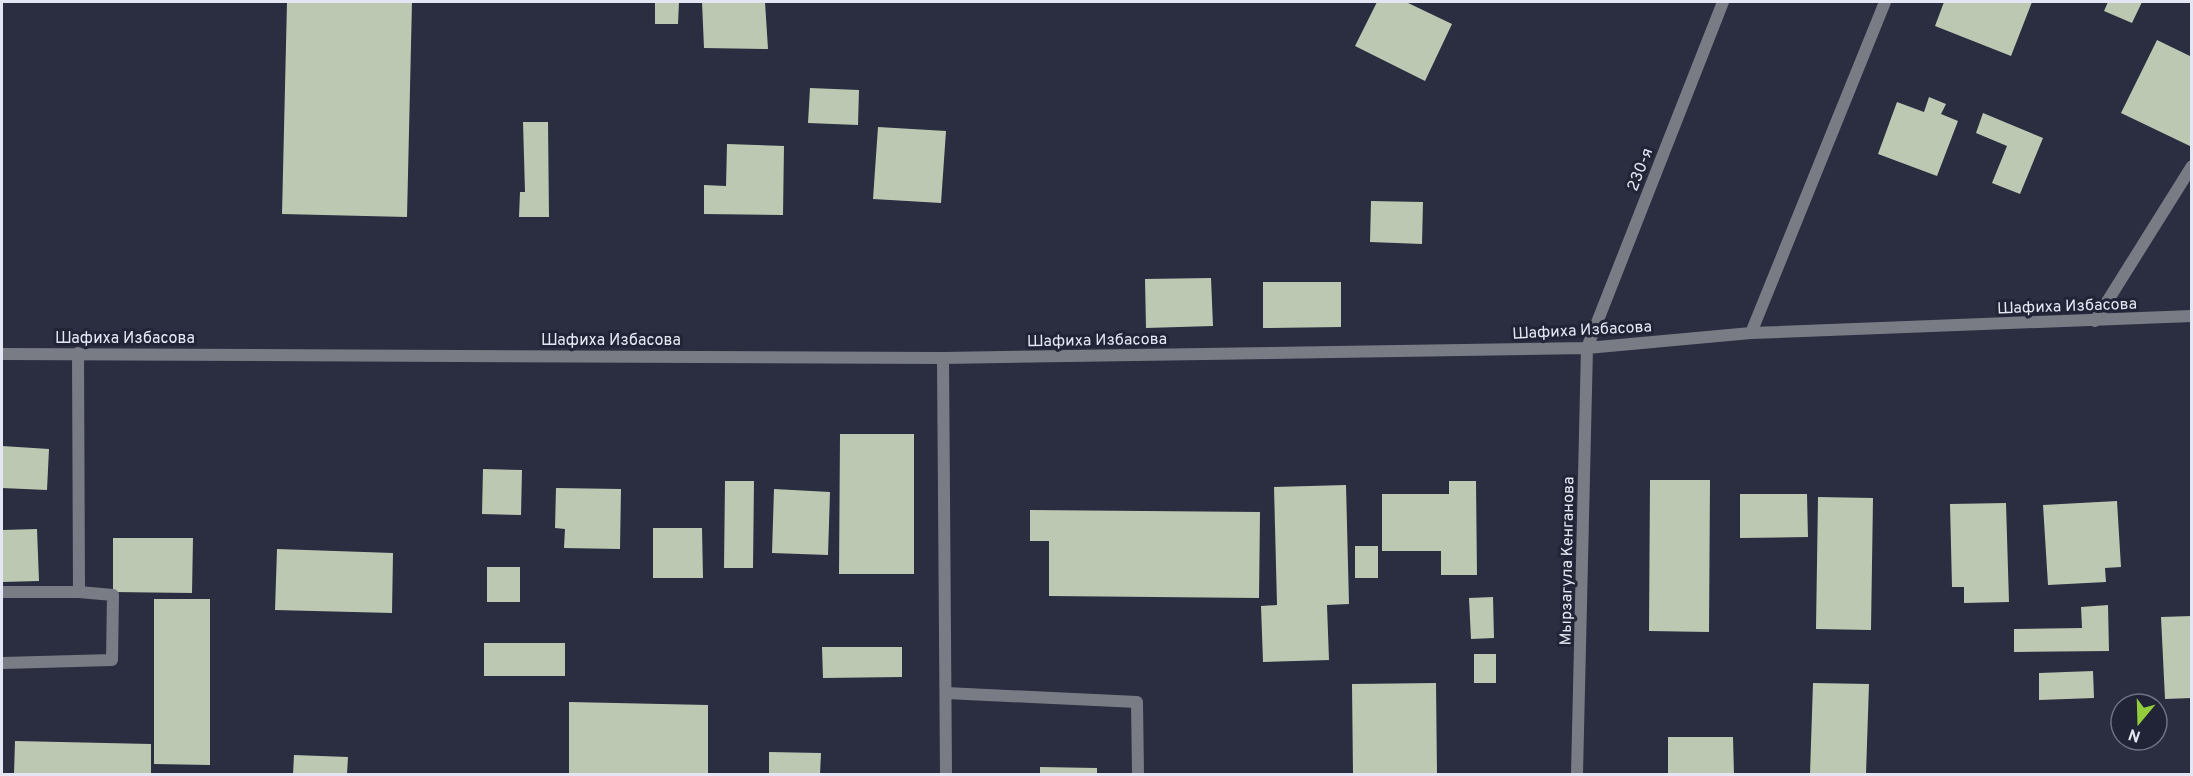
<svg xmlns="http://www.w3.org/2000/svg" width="2193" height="776" viewBox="0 0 2193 776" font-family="Overpass,sans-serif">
  <rect width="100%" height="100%" fill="#2a2e40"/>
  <path fill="#bdc8b2" d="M 287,2 L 412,2 L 407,217 L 282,214 Z
    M 655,2 L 679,2 L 678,24 L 655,24 Z
    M 702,2 L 765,2 L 768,49 L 704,48 Z
    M 1377,2 L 1406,2 L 1452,24 L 1425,81 L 1355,46 Z
    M 1944,2 L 2032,2 L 2011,56 L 1935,26 Z
    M 2108,2 L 2142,2 L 2132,23 L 2104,11 Z
    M 2157,40 L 2192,57 L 2192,147 L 2121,113 Z
    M 810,88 L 859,90 L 858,125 L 808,123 Z
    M 1929,97 L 1946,104 L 1941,114 L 1958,121 L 1937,176 L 1878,154 L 1897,102 L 1924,112 Z
    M 1983,113 L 2043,138 L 2020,194 L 1992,183 L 2007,146 L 1976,133 Z
    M 523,122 L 548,122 L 549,217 L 519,217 L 520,192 L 525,192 Z
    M 878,127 L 946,131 L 941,203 L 873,199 Z
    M 727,144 L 784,146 L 783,215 L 704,214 L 704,185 L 726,186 Z
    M 1371,201 L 1423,202 L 1422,244 L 1370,242 Z
    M 1211,278 L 1213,326 L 1146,328 L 1145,279 Z
    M 1263,282 L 1341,282 L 1341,327 L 1263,328 Z
    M 840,434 L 914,434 L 914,574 L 839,574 Z
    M 2,446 L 49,449 L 47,490 L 2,488 Z
    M 483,469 L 522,470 L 521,515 L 482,514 Z
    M 1650,480 L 1710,480 L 1709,632 L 1649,631 Z
    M 725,481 L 754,481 L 753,568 L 724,568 Z
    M 1449,481 L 1476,481 L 1477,575 L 1441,575 L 1441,551 L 1382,551 L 1382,494 L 1449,494 Z
    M 1346,485 L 1349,604 L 1327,605 L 1329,660 L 1263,662 L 1261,606 L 1277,605 L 1274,487 Z
    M 556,488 L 621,489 L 620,549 L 564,548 L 565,529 L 555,528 Z
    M 774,489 L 830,492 L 828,555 L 772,553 Z
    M 1740,494 L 1807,494 L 1808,537 L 1740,538 Z
    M 1818,497 L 1873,498 L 1871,630 L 1816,629 Z
    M 2117,501 L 2121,567 L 2105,568 L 2106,582 L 2048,585 L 2043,505 Z
    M 2006,503 L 2009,602 L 1964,603 L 1964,587 L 1952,587 L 1950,504 Z
    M 1030,510 L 1260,512 L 1259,598 L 1049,596 L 1049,541 L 1030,541 Z
    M 653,528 L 702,528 L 703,578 L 653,578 Z
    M 37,529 L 39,581 L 2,582 L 2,530 Z
    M 113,538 L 193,538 L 192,593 L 113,592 Z
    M 1355,546 L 1378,546 L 1378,578 L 1355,578 Z
    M 277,549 L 393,553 L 392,613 L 275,610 Z
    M 487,567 L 520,567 L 520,602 L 487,602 Z
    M 1493,597 L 1494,638 L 1471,639 L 1469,598 Z
    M 154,599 L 210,599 L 210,765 L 154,764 Z
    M 2108,605 L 2109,651 L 2014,652 L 2014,629 L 2082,628 L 2081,607 Z
    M 2192,616 L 2192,698 L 2165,699 L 2161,617 Z
    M 484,643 L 565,643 L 565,676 L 484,676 Z
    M 822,647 L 902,647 L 902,677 L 823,678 Z
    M 1474,654 L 1496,654 L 1496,683 L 1474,683 Z
    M 2093,671 L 2094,698 L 2039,700 L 2039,673 Z
    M 1436,683 L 1437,774 L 1353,774 L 1352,684 Z
    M 1813,683 L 1869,684 L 1866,774 L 1810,774 Z
    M 569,702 L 708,705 L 708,774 L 569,774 Z
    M 1668,737 L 1733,737 L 1734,774 L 1668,774 Z
    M 15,741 L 151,744 L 151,774 L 14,774 Z
    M 769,752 L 821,753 L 820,774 L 769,774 Z
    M 294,755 L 348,757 L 347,774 L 293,774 Z
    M 1040,767 L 1097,768 L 1097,774 L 1040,774 Z"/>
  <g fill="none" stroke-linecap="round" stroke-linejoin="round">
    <path stroke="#7a7c85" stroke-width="12" d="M 2,592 L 79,592
      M 2,663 L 112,660 L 113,595 L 79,592 L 78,353
      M 946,693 L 1137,702 L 1138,774"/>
    <path stroke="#7a7c85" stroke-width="12" d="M 2095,321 L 2192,166
      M 1751,333 L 1885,2
      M 2,354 L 943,358 L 1587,348 L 1751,333 L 2192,316
      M 943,358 L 946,774
      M 1577,774 L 1587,348 L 1723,2"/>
  </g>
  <g text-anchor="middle" stroke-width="6" stroke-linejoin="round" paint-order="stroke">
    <g font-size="16" fill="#e4e7f3" stroke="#212436">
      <text transform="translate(1639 169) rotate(-69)" y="6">230-я</text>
      <text transform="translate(2067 305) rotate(-2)" y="6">Шафиха Избасова</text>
      <text transform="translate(1582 329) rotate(-3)" y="6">Шафиха Избасова</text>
      <text x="125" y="343">Шафиха Избасова</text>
      <text x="611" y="345">Шафиха Избасова</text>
      <text transform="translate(1097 339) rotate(-1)" y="6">Шафиха Избасова</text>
      <text transform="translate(1566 561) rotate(-89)" y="6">Мырзагула Кенганова</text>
    </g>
  </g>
  <rect width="2193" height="776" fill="none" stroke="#e4e7f3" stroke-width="6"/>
  <g transform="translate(2139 722) rotate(199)"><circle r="28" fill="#212436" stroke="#6f7282" stroke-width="1.5"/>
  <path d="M0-4.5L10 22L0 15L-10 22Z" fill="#92cd3e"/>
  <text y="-9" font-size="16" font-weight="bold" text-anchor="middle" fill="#e4e7f3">N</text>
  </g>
</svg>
